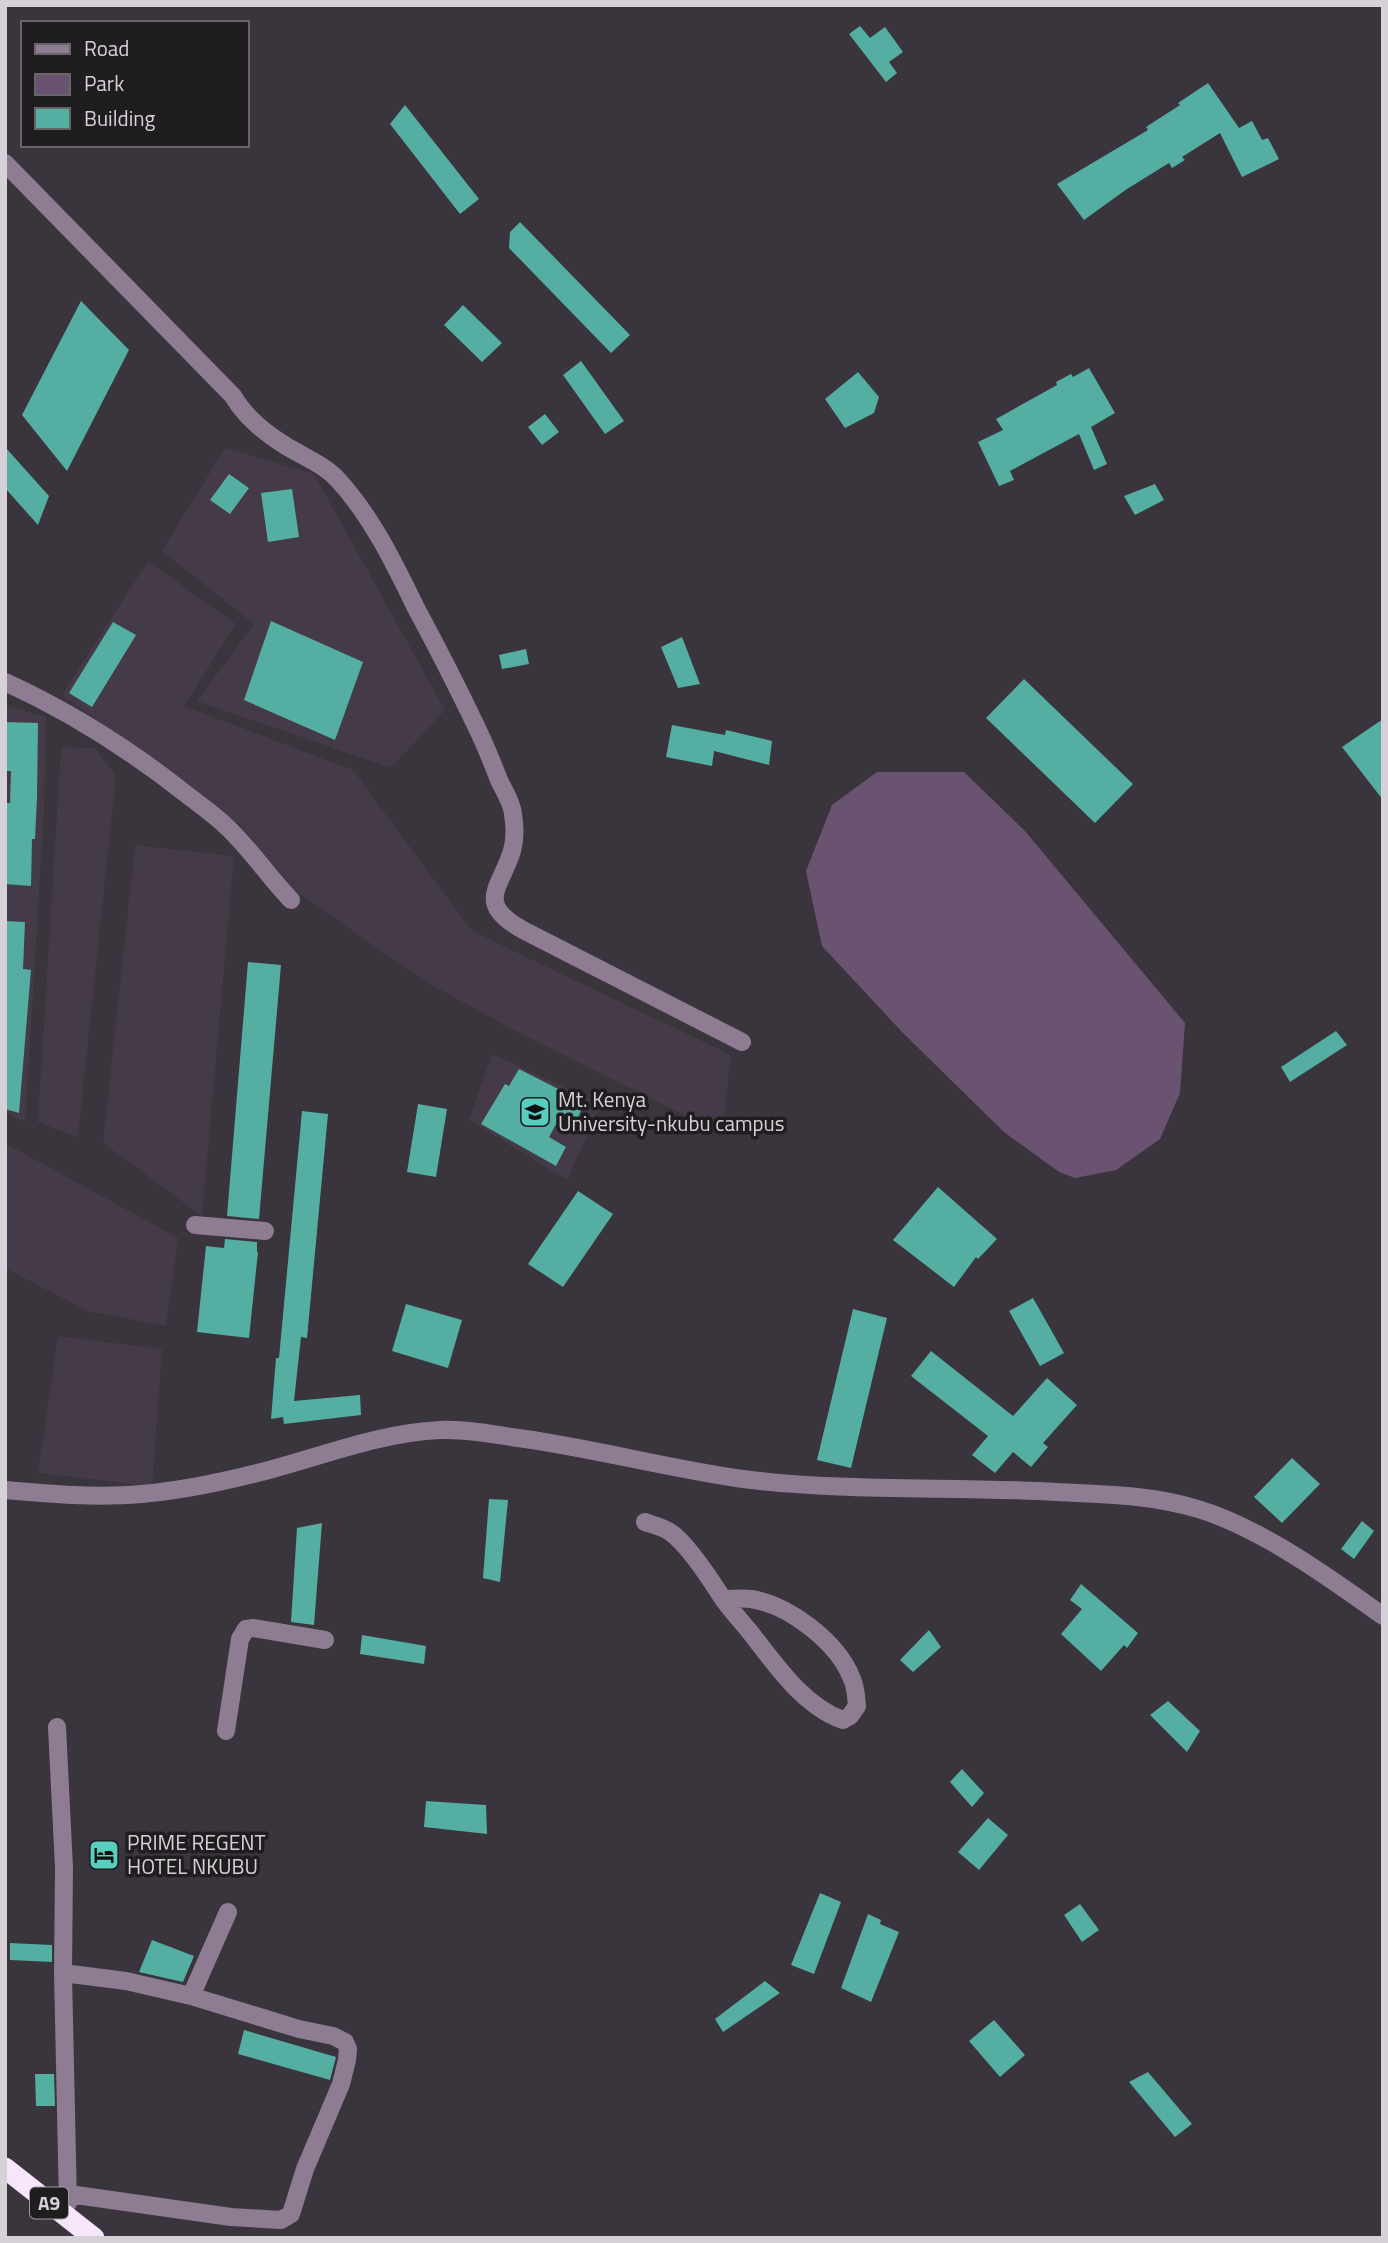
<svg xmlns="http://www.w3.org/2000/svg" width="1388" height="2243" viewBox="0 0 1388 2243" font-family="'Titillium Web',sans-serif">
  <rect width="100%" height="100%" fill="#3a343c"/>
  <path fill="#453a47" d="M 225,448 L 314,474 L 445,710 L 391,768 L 197,701 L 254,624 L 162,551 Z
    M 148,561 L 236,624 L 184,706 L 353,770 L 472,931 L 731,1055 L 722,1134 L 510,1028 L 426,982 L 295,891 L 239,824 L 62,695 Z
    M 5,705 L 46,717 L 44,812 L 25,1122 L 5,1113 Z
    M 61,747 L 95,748 L 116,776 L 78,1137 L 38,1122 Z
    M 135,845 L 234,856 L 202,1216 L 103,1143 Z
    M 492,1054 L 601,1104 L 567,1180 L 469,1120 Z
    M 5,1143 L 178,1238 L 166,1326 L 87,1311 L 5,1268 Z
    M 58,1336 L 162,1349 L 152,1486 L 38,1473 Z"/>
  <path fill="#6a5370" d="M 877,772 L 964,772 L 1025,831 L 1185,1023 L 1180,1093 L 1160,1139 L 1116,1170 L 1075,1178 L 1059,1172 L 1004,1132 L 903,1033 L 822,946 L 806,871 L 832,805 Z"/>
  <path fill="#54aea2" d="M 860,26 L 870,38 L 885,27 L 903,52 L 889,62 L 897,73 L 886,82 L 849,34 Z
    M 1208,83 L 1239,128 L 1252,121 L 1262,140 L 1268,138 L 1279,159 L 1242,177 L 1220,133 L 1182,157 L 1185,160 L 1172,168 L 1169,163 L 1127,189 L 1084,220 L 1057,184 L 1148,130 L 1146,127 L 1180,105 L 1178,103 Z
    M 405,105 L 479,199 L 460,214 L 390,124 Z
    M 520,222 L 630,335 L 611,353 L 509,248 L 510,232 Z
    M 81,301 L 129,350 L 67,471 L 22,415 Z
    M 463,305 L 502,343 L 482,362 L 444,325 Z
    M 581,361 L 624,421 L 605,434 L 563,375 Z
    M 1089,368 L 1115,413 L 1091,427 L 1107,464 L 1094,470 L 1079,434 L 1010,471 L 1014,480 L 999,486 L 978,442 L 1003,430 L 996,419 L 1057,385 L 1056,382 L 1071,374 L 1073,377 Z
    M 858,372 L 879,397 L 874,413 L 845,428 L 825,399 Z
    M 545,414 L 559,432 L 542,445 L 528,427 Z
    M 5,447 L 49,496 L 38,525 L 5,488 Z
    M 229,474 L 249,488 L 230,514 L 210,500 Z
    M 1155,484 L 1164,500 L 1135,515 L 1124,496 Z
    M 292,489 L 299,537 L 268,542 L 261,493 Z
    M 271,621 L 363,662 L 335,740 L 244,700 Z
    M 113,622 L 136,635 L 92,707 L 69,693 Z
    M 682,637 L 700,684 L 678,688 L 661,647 Z
    M 526,649 L 529,664 L 502,669 L 499,655 Z
    M 1024,679 L 1133,784 L 1095,823 L 986,718 Z
    M 1383,719 L 1383,800 L 1342,747 Z
    M 5,722 L 38,723 L 37,797 L 35,839 L 32,839 L 31,886 L 5,884 L 5,803 L 10,803 L 11,771 L 5,771 Z
    M 672,725 L 725,735 L 726,730 L 772,741 L 769,765 L 714,751 L 712,766 L 666,757 Z
    M 5,921 L 25,922 L 23,969 L 31,970 L 19,1113 L 5,1109 Z
    M 248,962 L 281,965 L 259,1219 L 227,1216 Z
    M 1336,1031 L 1347,1045 L 1290,1082 L 1281,1067 Z
    M 519,1069 L 584,1102 L 577,1121 L 562,1113 L 549,1137 L 566,1147 L 556,1166 L 481,1124 L 505,1084 L 509,1086 Z
    M 418,1104 L 447,1109 L 436,1177 L 407,1172 Z
    M 302,1111 L 328,1114 L 307,1338 L 301,1337 L 294,1401 L 360,1395 L 361,1415 L 284,1424 L 283,1417 L 271,1419 L 276,1358 L 279,1358 Z
    M 938,1187 L 997,1239 L 978,1259 L 976,1257 L 954,1287 L 893,1240 Z
    M 578,1191 L 613,1214 L 563,1287 L 528,1264 Z
    M 225,1239 L 257,1242 L 257,1252 L 258,1252 L 249,1338 L 197,1332 L 206,1246 L 224,1248 Z
    M 1033,1298 L 1064,1353 L 1040,1366 L 1009,1311 Z
    M 406,1304 L 462,1320 L 448,1368 L 392,1351 Z
    M 853,1309 L 887,1318 L 851,1468 L 817,1460 Z
    M 931,1351 L 1013,1416 L 1047,1378 L 1077,1405 L 1043,1443 L 1048,1447 L 1031,1467 L 1013,1452 L 995,1473 L 972,1455 L 988,1436 L 911,1376 Z
    M 1292,1458 L 1320,1484 L 1282,1523 L 1254,1497 Z
    M 489,1499 L 508,1500 L 500,1582 L 483,1578 Z
    M 1362,1521 L 1374,1531 L 1354,1559 L 1341,1549 Z
    M 322,1523 L 314,1625 L 291,1622 L 297,1528 Z
    M 1081,1584 L 1138,1633 L 1127,1648 L 1124,1645 L 1101,1671 L 1061,1634 L 1082,1609 L 1070,1600 Z
    M 929,1630 L 941,1647 L 913,1672 L 900,1660 Z
    M 362,1635 L 426,1646 L 424,1664 L 360,1654 Z
    M 1168,1701 L 1200,1731 L 1187,1752 L 1150,1715 Z
    M 962,1769 L 984,1793 L 972,1807 L 950,1782 Z
    M 426,1801 L 486,1805 L 487,1834 L 424,1827 Z
    M 988,1818 L 1008,1835 L 979,1870 L 958,1852 Z
    M 820,1893 L 841,1902 L 814,1974 L 791,1965 Z
    M 1080,1904 L 1099,1930 L 1082,1942 L 1064,1915 Z
    M 868,1914 L 881,1920 L 880,1924 L 899,1932 L 871,2002 L 841,1988 Z
    M 152,1940 L 194,1956 L 183,1982 L 139,1972 Z
    M 10,1943 L 52,1945 L 52,1962 L 10,1960 Z
    M 765,1981 L 780,1993 L 723,2032 L 715,2019 Z
    M 994,2020 L 1025,2055 L 1000,2077 L 969,2041 Z
    M 244,2030 L 336,2057 L 330,2080 L 238,2054 Z
    M 1148,2072 L 1192,2124 L 1175,2137 L 1129,2082 Z
    M 35,2074 L 54,2074 L 55,2106 L 36,2106 Z"/>
  <g fill="none" stroke-linecap="round" stroke-linejoin="round">
    <path stroke="#8e7c92" stroke-width="18" d="M 5,163 L 233,396 C 245,417 265,433 286,446 C 304,457 325,465 339,481 C 372,517 395,565 416,608 C 437,647 457,686 476,726 C 485,744 492,762 499,780 C 504,791 512,802 513,814 C 515,826 515,840 512,851 C 500,889 475,903 523,930 L 742,1042
      M 5,682 C 71,712 129,749 186,794 C 200,805 215,815 228,828 C 252,851 268,876 291,900
      M 195,1225 L 265,1231
      M 5,1490 C 50,1494 96,1498 141,1494 C 178,1491 217,1483 253,1474 C 315,1459 376,1433 440,1430 C 464,1429 488,1433 511,1437 C 589,1447 665,1468 743,1479 C 846,1492 953,1486 1057,1492 C 1105,1494 1152,1495 1198,1509 C 1259,1527 1330,1578 1383,1616
      M 645,1522 C 653,1525 663,1527 670,1532 C 688,1544 711,1580 723,1599 C 731,1610 741,1621 750,1632 C 775,1664 803,1706 843,1720 L 850,1716 L 857,1706 C 856,1697 856,1687 852,1679 C 838,1642 789,1605 751,1599 C 742,1598 732,1599 724,1599
      M 57,1727 L 64,1868 L 63,1973 L 68,2203
      M 226,1731 L 240,1639 L 246,1629 L 253,1628 L 325,1640
      M 63,1973 L 126,1981 L 191,1996 L 299,2029 L 333,2036 L 345,2042 L 348,2049 L 347,2060 L 341,2084 L 305,2169 L 291,2214 L 281,2220 L 231,2217 L 69,2194
      M 191,1996 L 228,1912"/>
    <path stroke="#f7e5fb" stroke-width="21" d="M 5,2168 L 94,2238"/>
  </g>
  <defs>
    <g id="university-square" transform="scale(1.575)"><rect x="-9" y="-9" width="18" height="18" rx="4" fill="#58cebf" stroke="#201d20"/><path d="M0-5L7-2L0 1L-7-2ZM-4 1L0 2.5L4 1V4Q0 6-4 4Z" fill="#111"/></g>
    <g id="hotel-square" transform="scale(1.575)"><rect x="-9" y="-9" width="18" height="18" rx="4" fill="#58cebf" stroke="#201d20"/><path d="M-6-4.5h1.5V1H6V5H4.5V3h-9V5H-6ZM-4 0a1.8 1.8 0 1 1 3.6 0ZM.5 0V-2.5h3Q6-2.5 6 0Z" fill="#111"/></g>
  </defs>
  <g fill-rule="evenodd">
    <use href="#university-square" x="535" y="1112"/>
    <use href="#hotel-square" x="104" y="1855"/>
  </g>
  <g text-anchor="middle" stroke-width="7" stroke-linejoin="round" paint-order="stroke">
    <rect fill="#201d20" stroke="#9f9b9f" stroke-width="2" x="30" y="2187.5" width="38" height="31" rx="5"/>
    <g font-size="19" font-weight="bold" fill="#d5d1d6">
      <text x="49" y="2210">A9</text>
    </g>
    <g font-size="21" fill="#d5d1d6" stroke="#201d20" text-anchor="start">
      <text x="558" y="1107">Mt. Kenya<tspan x="558" dy="24">University-nkubu campus</tspan></text>
      <text x="127" y="1850">PRIME REGENT<tspan x="127" dy="24">HOTEL NKUBU</tspan></text>
    </g>
  </g>
  <rect width="1388" height="2243" fill="none" stroke="#d5d1d6" stroke-width="14"/>
  <rect x="21" y="21" width="228" height="126" fill="#201d20" stroke="#686569" stroke-width="2"/>
  <rect x="35" y="44" width="35" height="10" fill="#8e7c92" stroke="#686569" stroke-width="2"/>
  <text x="84" y="56" font-size="21" fill="#d5d1d6">Road</text>
  <rect x="35" y="74" width="35" height="21" fill="#6a5370" stroke="#686569" stroke-width="2"/>
  <text x="84" y="91" font-size="21" fill="#d5d1d6">Park</text>
  <rect x="35" y="108" width="35" height="21" fill="#54aea2" stroke="#686569" stroke-width="2"/>
  <text x="84" y="126" font-size="21" fill="#d5d1d6">Building</text>
</svg>
